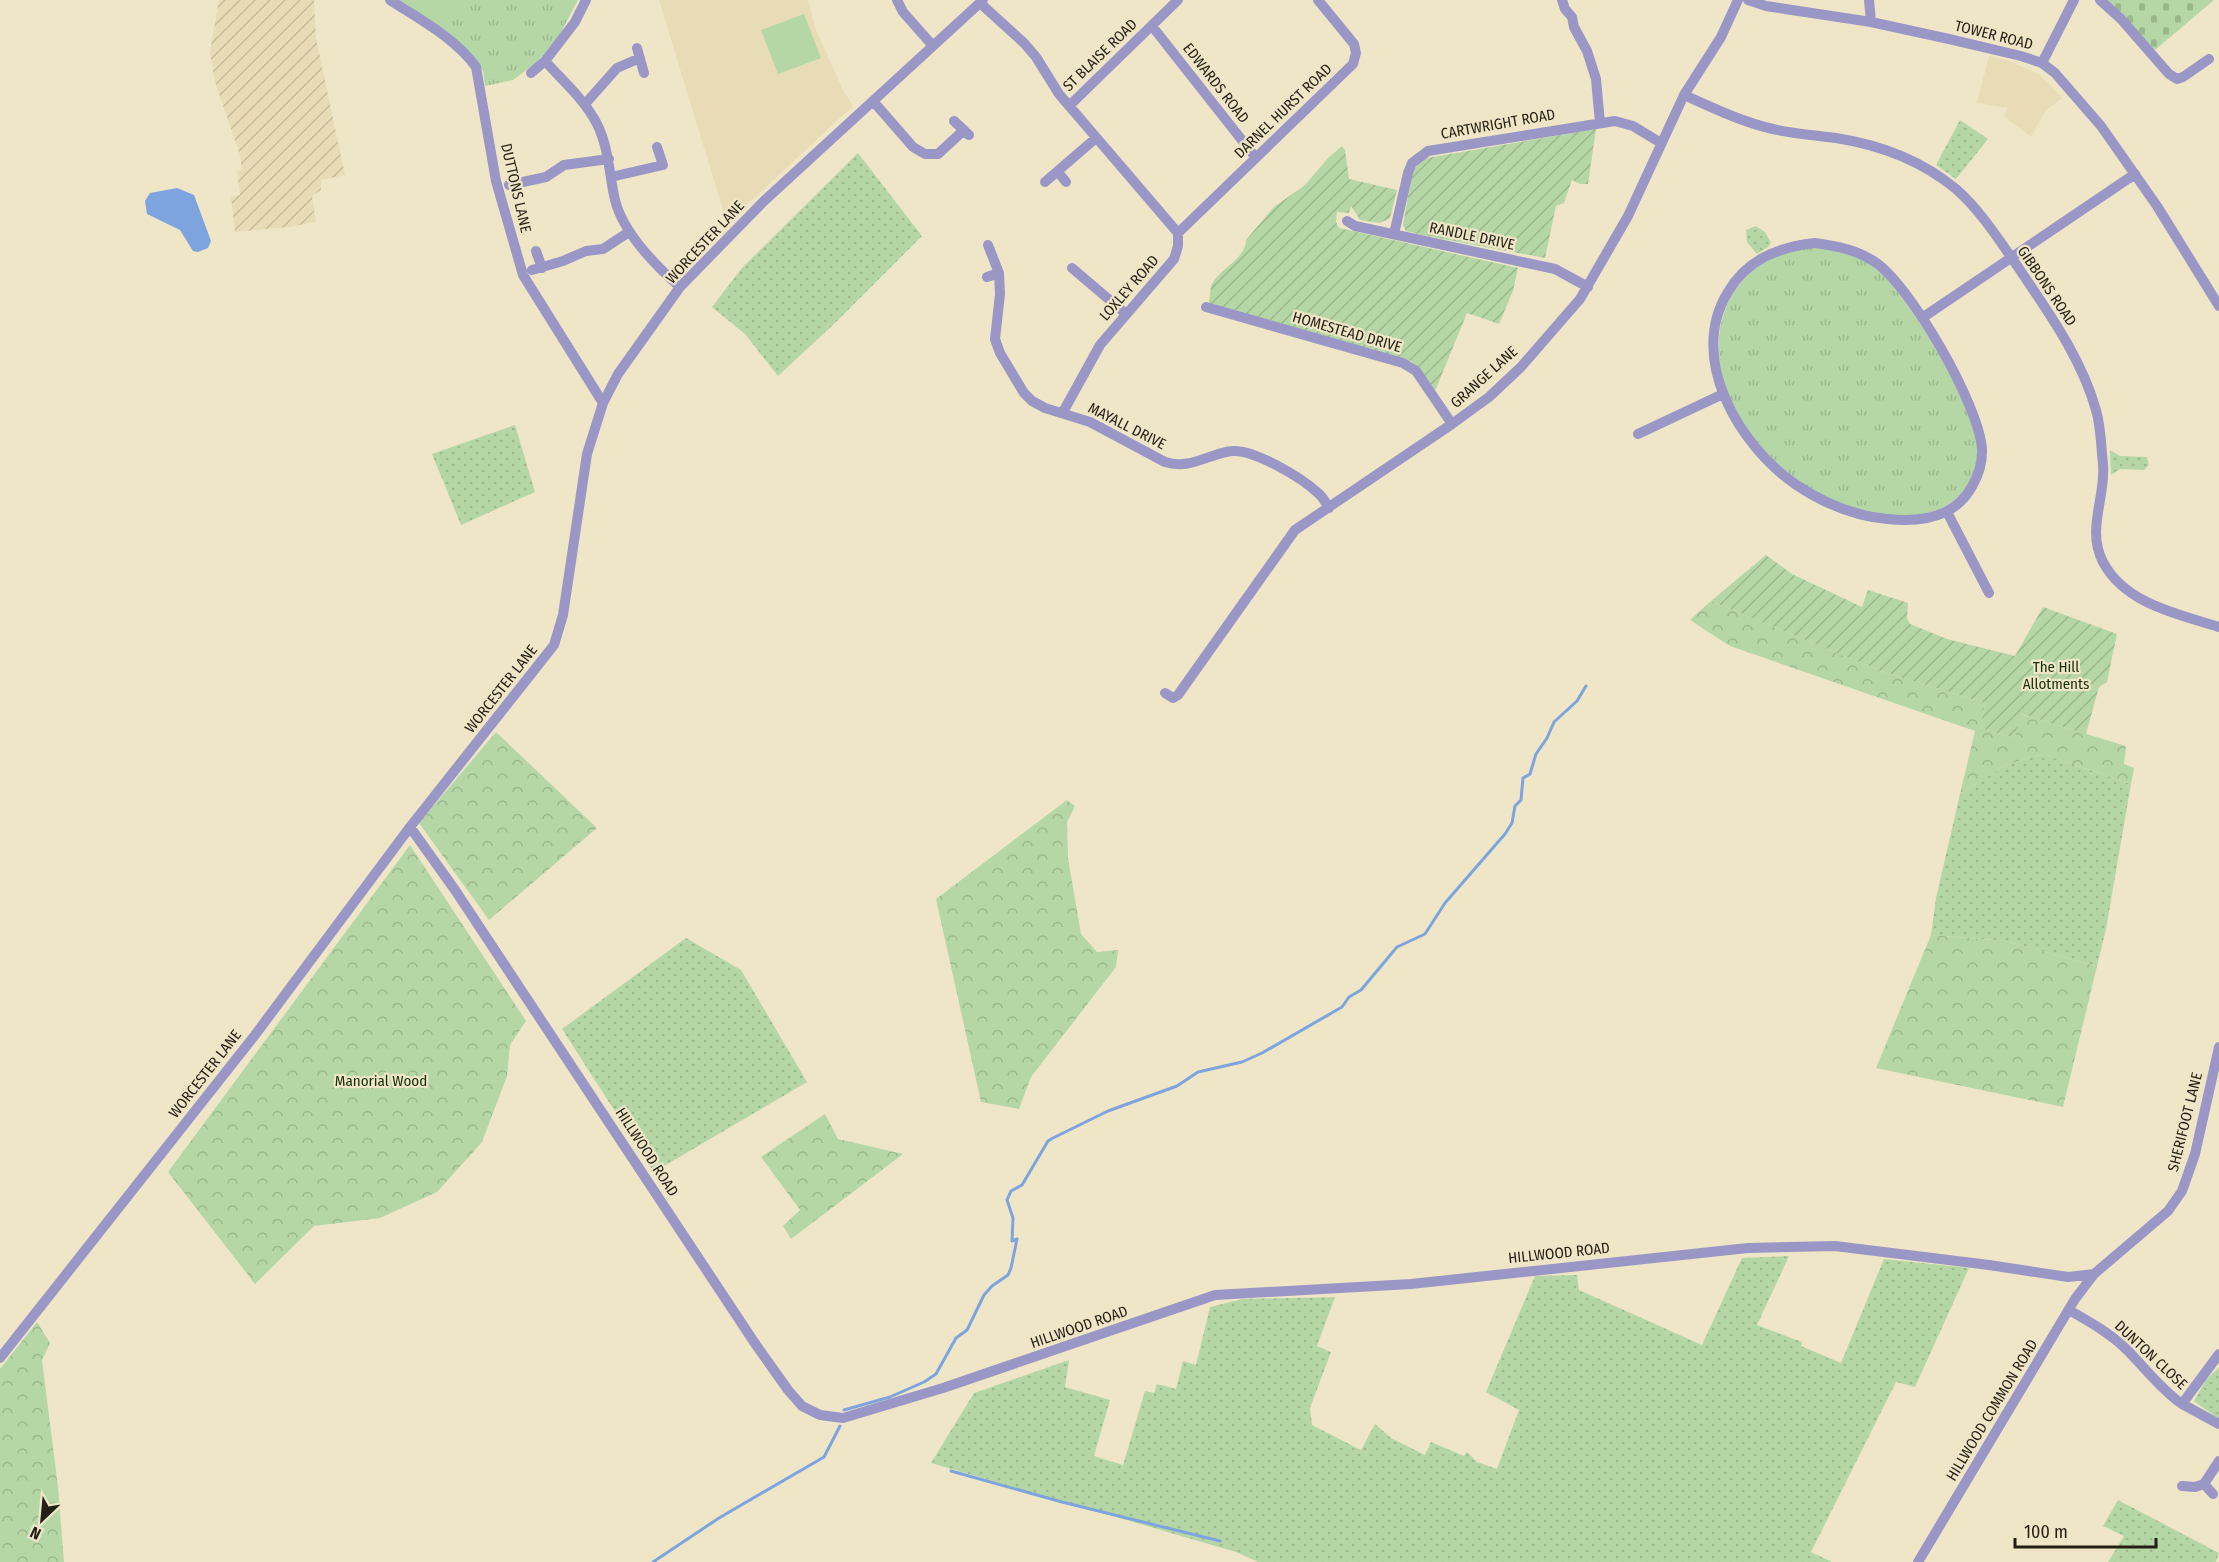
<svg xmlns="http://www.w3.org/2000/svg" width="2219" height="1562" viewBox="0 0 2219 1562" font-family="'Fira Sans Condensed',sans-serif">
  <defs>
    <pattern id="industrial-furrows" width="10" height="10" patternUnits="userSpaceOnUse" patternTransform="scale(1.5)"><rect width="10" height="10" fill="#e7dcb5"/><path d="M-1 1l2-2M0 10L10 0M9 11l2-2" fill="none" stroke="#c6bc9b"/></pattern>
    <pattern id="grass-dots" width="8" height="8" patternUnits="userSpaceOnUse" patternTransform="scale(1.5)"><rect width="8" height="8" fill="#b5d7a5"/><path d="M2 2h.1M6 6h.1" fill="none" stroke="#9bb88d" stroke-width="1.8" stroke-linecap="round"/></pattern>
    <pattern id="forest-crowns" width="20" height="18" patternUnits="userSpaceOnUse" patternTransform="scale(1.5)"><rect width="20" height="18" fill="#b5d7a5"/><path d="M2 6a3 3 0 1 1 6 0M12 15a3 3 0 1 1 6 0" fill="none" stroke="#9bb88d"/></pattern>
    <pattern id="cemetery-stones" width="16" height="16" patternUnits="userSpaceOnUse" patternTransform="scale(1.5)"><rect width="16" height="16" fill="#b5d7a5"/><path d="M2 7V4a2 2 0 0 1 4 0v3zM10 15v-3a2 2 0 0 1 4 0v3z" fill="#9bb88d"/></pattern>
    <pattern id="park-tufts" width="24" height="20" patternUnits="userSpaceOnUse" patternTransform="scale(1.5)"><rect width="24" height="20" fill="#b5d7a5"/><path d="M3 7l-1-3M5 7V3M7 7l1-3M15 17l-1-3M17 17v-4M19 17l1-3" fill="none" stroke="#9bb88d"/></pattern>
    <pattern id="garden-furrows" width="10" height="10" patternUnits="userSpaceOnUse" patternTransform="scale(1.5)"><rect width="10" height="10" fill="#b5d7a5"/><path d="M-1 1l2-2M0 10L10 0M9 11l2-2" fill="none" stroke="#9bb88d"/></pattern>
  </defs>
  <rect width="100%" height="100%" fill="#efe6c7"/>
  <path fill="#e7dcb5" d="M 659,0 L 808,0 L 816,30 L 843,90 L 853,106 L 727,223 Z
    M 1989,56 L 2007,60 L 2040,75 L 2062,98 L 2045,111 L 2031,137 L 2004,116 L 2008,108 L 1977,103 Z"/>
  <path fill="url(#industrial-furrows)" d="M 219,0 L 314,0 L 316,38 L 345,175 L 321,180 L 321,190 L 312,196 L 316,222 L 289,227 L 235,232 L 231,197 L 240,195 L 237,171 L 242,170 L 240,155 L 215,82 L 210,52 Z"/>
  <path fill="url(#grass-dots)" d="M 1960,120 L 1988,139 L 1956,179 L 1936,165 Z
    M 858,153 L 922,236 L 834,324 L 778,376 L 745,334 L 712,307 L 742,268 Z
    M 1756,226 L 1765,232 L 1771,243 L 1768,247 L 1757,254 L 1747,242 L 1746,230 Z
    M 515,425 L 535,492 L 461,525 L 432,454 Z
    M 2110,450 L 2120,456 L 2147,457 L 2149,465 L 2144,470 L 2120,469 L 2111,475 Z
    M 2043,754 L 2131,784 L 2106,929 L 2097,966 L 2006,941 L 1931,935 L 1936,898 L 1960,794 L 2005,765 Z
    M 686,938 L 741,970 L 807,1082 L 654,1172 L 562,1029 Z
    M 1789,1256 L 1757,1325 L 1802,1342 L 1801,1346 L 1841,1363 L 1884,1259 L 1969,1268 L 1915,1387 L 1896,1382 L 1811,1552 L 1832,1562 L 1258,1562 L 1236,1552 L 931,1463 L 974,1393 L 1069,1360 L 1065,1387 L 1110,1400 L 1094,1456 L 1123,1465 L 1145,1391 L 1154,1393 L 1157,1384 L 1176,1389 L 1183,1361 L 1196,1365 L 1210,1307 L 1243,1299 L 1335,1297 L 1317,1346 L 1331,1352 L 1310,1408 L 1312,1425 L 1361,1450 L 1375,1424 L 1391,1438 L 1425,1455 L 1431,1442 L 1464,1456 L 1467,1452 L 1477,1462 L 1497,1469 L 1519,1410 L 1486,1392 L 1535,1276 L 1577,1275 L 1579,1290 L 1702,1345 L 1742,1258 Z
    M 2219,1367 L 2219,1419 L 2194,1401 L 2206,1380 Z
    M 2118,1500 L 2219,1553 L 2216,1562 L 2108,1562 L 2124,1536 L 2103,1526 Z"/>
  <path fill="url(#forest-crowns)" d="M 1711,601 L 1881,671 L 1985,703 L 1980,728 L 2015,738 L 2020,714 L 2126,746 L 2124,764 L 2134,768 L 2131,784 L 2043,754 L 2005,765 L 1960,794 L 1975,731 L 1730,646 L 1690,620 Z
    M 496,732 L 597,828 L 489,920 L 419,823 Z
    M 1067,800 L 1075,806 L 1067,822 L 1068,858 L 1081,934 L 1097,952 L 1118,950 L 1116,967 L 1031,1077 L 1019,1109 L 981,1102 L 936,899 Z
    M 410,845 L 526,1021 L 510,1045 L 507,1076 L 482,1142 L 437,1192 L 380,1218 L 314,1226 L 255,1284 L 168,1172 Z
    M 1931,935 L 2006,941 L 2097,966 L 2063,1107 L 1876,1068 Z
    M 825,1114 L 838,1139 L 903,1154 L 791,1239 L 783,1226 L 800,1210 L 761,1157 Z
    M 37,1322 L 50,1343 L 42,1360 L 58,1487 L 64,1562 L 0,1562 L 0,1369 Z"/>
  <path fill="url(#cemetery-stones)" d="M 2104,0 L 2214,0 L 2155,50 Z"/>
  <path fill="url(#park-tufts)" d="M 400,0 L 578,0 L 560,34 L 537,62 L 513,80 L 485,86 L 483,71 L 470,54 L 399,2 Z
    M 1812,246 C 1836,251 1861,253 1879,271 C 1910,299 1978,411 1978,452 C 1977,473 1965,495 1947,505 C 1933,514 1916,515 1899,516 C 1804,518 1686,402 1727,305 C 1737,284 1752,267 1773,256 C 1784,251 1800,249 1812,246 Z"/>
  <path fill="url(#garden-furrows)" d="M 1596,129 L 1588,184 L 1580,184 L 1572,180 L 1564,203 L 1556,206 L 1545,258 L 1421,235 L 1406,231 L 1403,225 L 1411,179 L 1417,164 L 1427,158 Z
    M 1342,146 L 1345,150 L 1349,179 L 1397,190 L 1390,218 L 1380,223 L 1360,220 L 1351,206 L 1349,213 L 1337,212 L 1336,222 L 1339,228 L 1518,268 L 1513,291 L 1499,324 L 1467,313 L 1435,391 L 1421,371 L 1411,361 L 1209,303 C 1210,297 1210,289 1212,284 C 1220,268 1245,260 1246,240 L 1274,207 L 1305,185 L 1328,158 Z
    M 1766,555 L 1792,574 L 1862,607 L 1868,590 L 1908,603 L 1907,618 L 1910,624 L 1947,639 L 2015,656 L 2043,607 L 2117,634 L 2107,682 L 2099,687 L 2086,734 L 2021,714 L 2015,738 L 1980,728 L 1985,703 L 1881,671 L 1711,601 Z"/>
  <path fill="#b5d7a5" d="M 406,0 L 450,0 L 437,20 Z
    M 804,14 L 821,58 L 778,74 L 761,30 Z"/>
  <path fill="#7ea4df" d="M 177,188 L 194,195 L 211,241 L 208,248 L 198,252 L 193,251 L 180,230 L 147,214 L 145,201 L 150,193 Z"/>
  <g fill="none" stroke-linecap="round" stroke-linejoin="round">
    <path stroke="#7ea4df" stroke-width="3" d="M 844,1410 L 890,1397 L 924,1382 L 936,1374 L 956,1338 L 967,1330 L 984,1295 L 992,1286 L 1008,1275 L 1011,1268 L 1017,1239 L 1012,1241 L 1013,1218 L 1007,1200 L 1011,1191 L 1022,1185 L 1048,1141 L 1053,1138 L 1108,1111 L 1177,1086 L 1198,1072 L 1242,1062 L 1262,1053 L 1342,1007 L 1349,997 L 1361,990 L 1397,947 L 1425,934 L 1445,903 L 1505,834 L 1512,823 L 1515,806 L 1521,800 L 1523,778 L 1530,774 L 1536,754 L 1547,738 L 1554,722 L 1577,701 L 1586,686
      M 951,1471 L 1062,1502 L 1220,1541
      M 653,1562 L 719,1518 L 824,1457 L 840,1426"/>
    <path stroke="#9a97c7" stroke-width="10" d="M 390,0 C 419,19 455,38 476,67 L 496,181 L 523,275 L 603,403
      M 586,0 L 575,22 L 545,61 C 563,81 585,100 597,124 C 609,148 609,174 615,200 C 623,232 655,265 680,287
      M 897,0 L 903,12 L 933,46
      M 1562,0 L 1565,9 L 1572,17 L 1574,27 L 1587,51 L 1596,79 L 1600,123
      M 1748,0 L 1766,6 L 1871,22 L 1949,39 L 2021,56 L 2042,63 L 2055,73 L 2101,126 L 2157,206 L 2219,306
      M 1869,0 L 1871,22
      M 2100,0 L 2121,19 L 2169,74 L 2177,79 L 2183,77 L 2209,59
      M 980,3 L 1024,43 L 1036,57 L 1059,94 L 1178,233 L 1178,246 L 1174,259 L 1100,345 L 1063,412
      M 1152,26 L 1256,158
      M 637,48 L 644,73
      M 2042,63 L 2074,0
      M 531,73 L 545,61
      M 1684,95 C 1713,108 1742,122 1773,129 C 1794,134 1815,135 1836,138 C 1881,145 1921,160 1956,189 C 1981,211 1999,240 2018,267 C 2048,312 2081,357 2096,410 C 2101,427 2101,446 2103,464 C 2106,498 2086,529 2103,562 C 2125,604 2178,614 2219,627
      M 873,101 L 913,147 L 925,154 L 938,154 L 964,130
      M 585,104 L 617,68 L 640,58
      M 1069,106 L 1178,0
      M 954,121 L 969,135
      M 1058,172 L 1066,182
      M 611,177 L 663,165 L 657,147
      M 1045,182 L 1096,138
      M 509,185 L 546,177 L 564,165 L 609,159
      M 1347,221 L 1355,226 L 1555,269 L 1588,287
      M 1178,233 L 1353,64 L 1356,53 L 1354,44 L 1318,0
      M 1394,234 L 1408,173 L 1412,163 L 1428,151 L 1615,121 L 1633,126 L 1661,143
      M 1815,243 C 1837,246 1857,250 1875,262 C 1911,286 1979,405 1982,449 C 1983,473 1968,502 1945,512 C 1927,521 1907,521 1887,519 C 1854,516 1823,503 1795,484 C 1739,445 1687,358 1728,292 C 1747,259 1779,247 1815,243 Z
      M 988,245 L 999,273 L 1000,294 L 995,339 L 1000,353 L 1024,393 L 1032,401 L 1045,408 L 1090,422 L 1165,462 C 1190,470 1208,454 1232,451 C 1254,449 1302,478 1318,493 C 1323,497 1326,503 1329,508
      M 536,251 L 542,268
      M 1072,268 L 1126,314
      M 532,270 L 563,261 L 586,251 L 603,249 L 629,232
      M 987,277 L 999,273
      M 1206,307 L 1403,363 L 1416,371 L 1452,424
      M 1922,318 L 2135,174
      M 1638,434 L 1723,394
      M 1947,512 L 1989,593
      M 1165,693 L 1173,698 L 1178,695 L 1295,530 L 1452,424 L 1489,397 L 1521,367 L 1580,299 L 1628,216 L 1684,95 L 1721,37 L 1738,0
      M 410,827 L 455,890 L 754,1342 L 788,1390 L 802,1406 L 820,1415 L 843,1418 L 943,1388 L 1215,1295 L 1411,1284 L 1748,1248 L 1835,1246 L 1989,1265 L 2068,1277 L 2094,1274
      M 2069,1310 C 2088,1321 2108,1332 2124,1347 C 2144,1366 2159,1388 2182,1404 L 2219,1354
      M 0,1358 L 255,1035 L 410,827 L 554,645 L 563,615 L 587,454 L 603,403 L 618,374 L 680,287 L 764,201 L 983,0
      M 2182,1404 L 2219,1424
      M 2204,1484 L 2219,1461
      M 2182,1486 L 2195,1487 L 2204,1484 L 2213,1494
      M 1918,1562 L 2075,1299 L 2094,1274 L 2168,1211 L 2182,1191 L 2195,1154 L 2219,1047"/>
  </g>
  <g text-anchor="middle" stroke-width="4.5" stroke-linejoin="round" paint-order="stroke">
    <g font-size="15" fill="#231f14" stroke="#efe6c7">
      <text transform="translate(1994 35) rotate(14)" y="5">TOWER ROAD</text>
      <text transform="translate(1100 55) rotate(-44)" y="5">ST BLAISE ROAD</text>
      <text transform="translate(1216 83) rotate(52)" y="5">EDWARDS ROAD</text>
      <text transform="translate(1283 111) rotate(-44)" y="5">DARNEL HURST ROAD</text>
      <text transform="translate(1498 124) rotate(-10)" y="5">CARTWRIGHT ROAD</text>
      <text transform="translate(516 188) rotate(77)" y="5">DUTTONS LANE</text>
      <text transform="translate(1472 236) rotate(12)" y="5">RANDLE DRIVE</text>
      <text transform="translate(705 242) rotate(-47)" y="5">WORCESTER LANE</text>
      <text transform="translate(2047 286) rotate(56)" y="5">GIBBONS ROAD</text>
      <text transform="translate(1129 288) rotate(-49)" y="5">LOXLEY ROAD</text>
      <text transform="translate(1347 332) rotate(16)" y="5">HOMESTEAD DRIVE</text>
      <text transform="translate(1484 377) rotate(-42)" y="5">GRANGE LANE</text>
      <text transform="translate(1127 426) rotate(27)" y="5">MAYALL DRIVE</text>
      <text transform="translate(501 689) rotate(-52)" y="5">WORCESTER LANE</text>
      <text transform="translate(205 1074) rotate(-52)" y="5">WORCESTER LANE</text>
      <text transform="translate(2185 1122) rotate(-76)" y="5">SHERIFOOT LANE</text>
      <text transform="translate(647 1152) rotate(57)" y="5">HILLWOOD ROAD</text>
      <text transform="translate(1559 1253) rotate(-6)" y="5">HILLWOOD ROAD</text>
      <text transform="translate(1079 1327) rotate(-19)" y="5">HILLWOOD ROAD</text>
      <text transform="translate(2151 1355) rotate(43)" y="5">DUNTON CLOSE</text>
      <text transform="translate(1992 1410) rotate(-59)" y="5">HILLWOOD COMMON ROAD</text>
    </g>
    <g font-size="15" fill="#163105" stroke="#efe6c7">
      <text x="2056" y="672">The Hill<tspan x="2056" dy="17">Allotments</tspan></text>
      <text x="381" y="1086">Manorial Wood</text>
    </g>
  </g>
  <g transform="translate(42 1520) rotate(206)" stroke="#efe6c7" stroke-width="4.5" paint-order="stroke">
  <path d="M0-4.5L10 22L0 15L-10 22Z" fill="#231f14"/>
  <text y="-9" font-size="16" font-weight="bold" text-anchor="middle" fill="#231f14">N</text>
  </g>
  <path d="M2015 1538v9h141v-9" fill="none" stroke="#231f14" stroke-width="3"/>
  <text x="2024" y="1538" font-size="18" fill="#231f14" stroke="#efe6c7" stroke-width="4.5" paint-order="stroke">100 m</text>
</svg>
